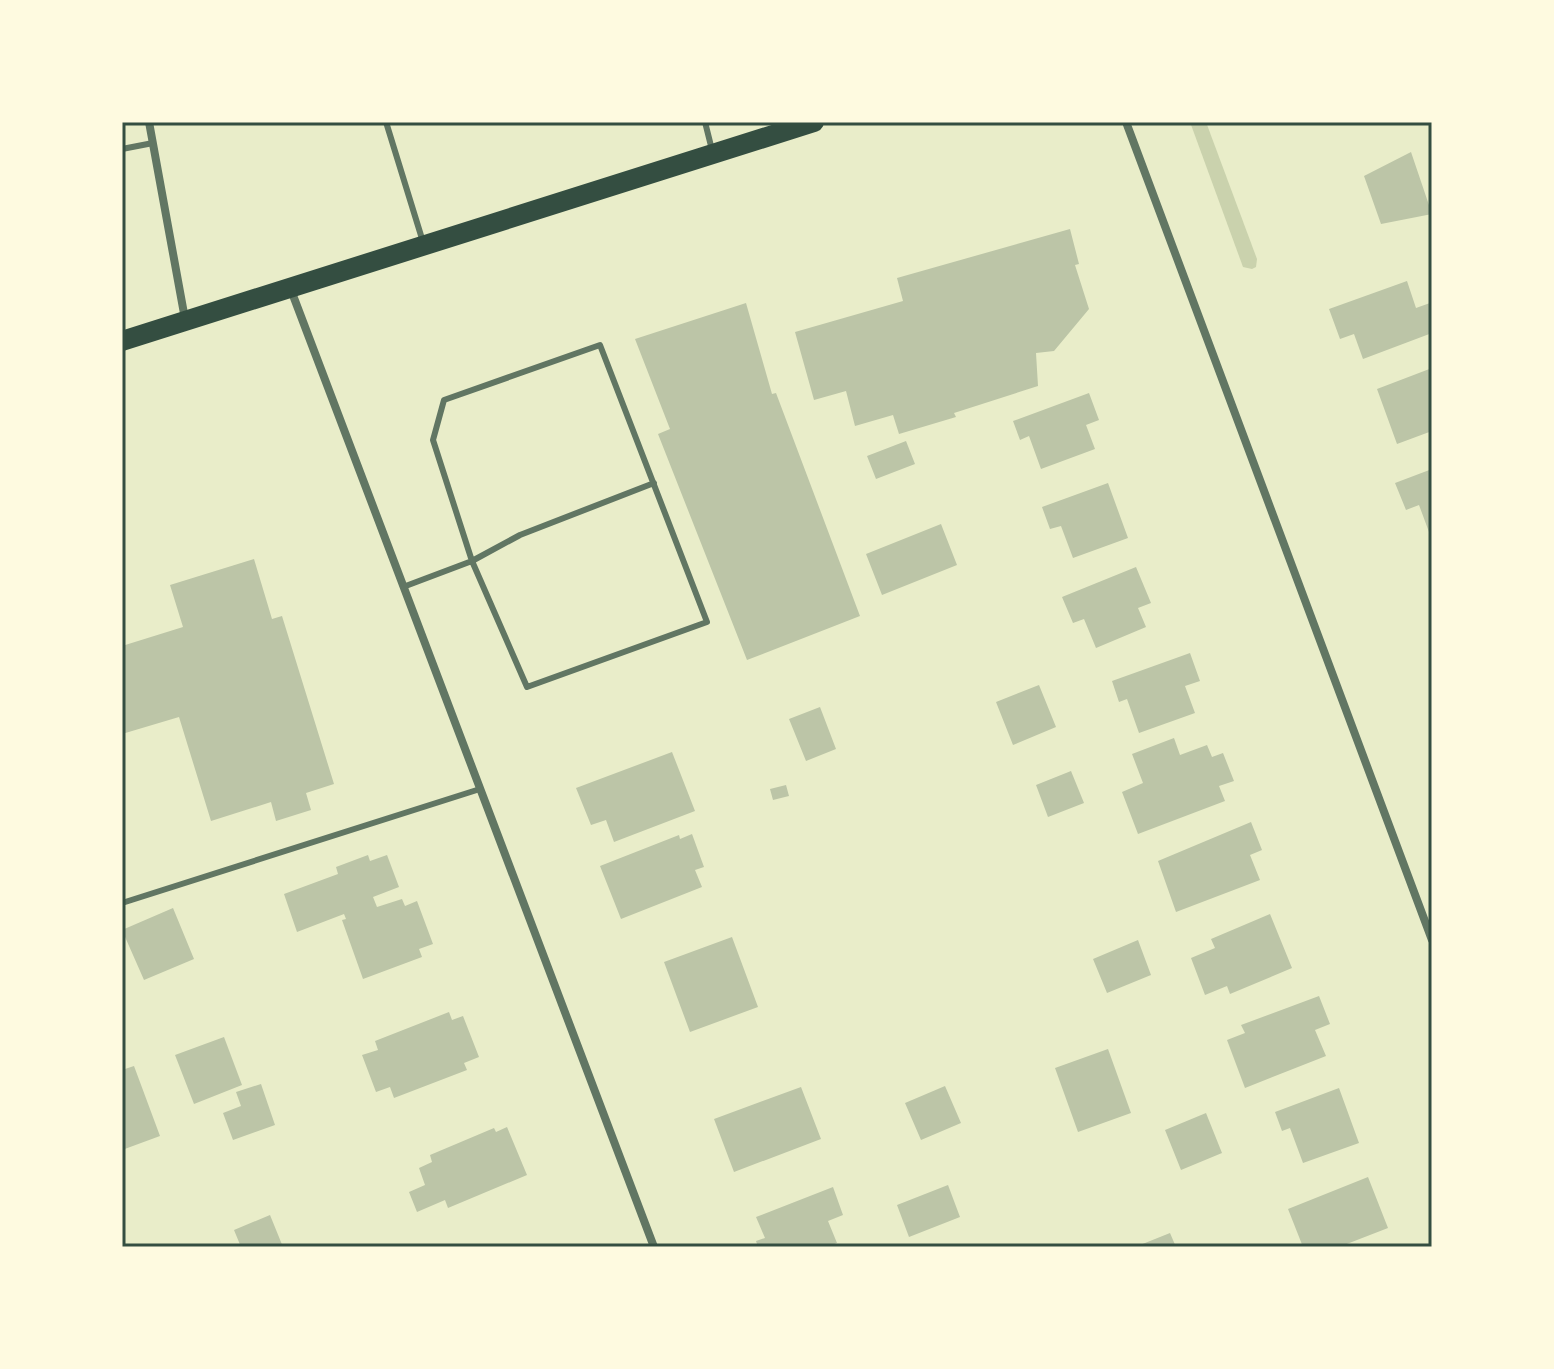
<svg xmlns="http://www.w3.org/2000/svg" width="1554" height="1369" viewBox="0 0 1554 1369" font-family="'Varela Round',sans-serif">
  <rect width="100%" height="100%" fill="#e9edc9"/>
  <path fill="#cad2ad" d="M 1190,122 L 1206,122 L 1257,259 L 1256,267 L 1252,269 L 1243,267 Z"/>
  <path fill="#bcc5a7" d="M 1411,152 L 1432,214 L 1381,224 L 1364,176 Z
    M 1070,229 L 1079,264 L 1075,265 L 1089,309 L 1054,351 L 1036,353 L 1038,386 L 954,413 L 956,417 L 899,434 L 893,415 L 855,426 L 846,391 L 814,400 L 795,332 L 903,301 L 897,278 Z
    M 1407,281 L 1416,308 L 1430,303 L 1432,333 L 1363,359 L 1354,334 L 1340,339 L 1329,309 Z
    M 746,303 L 772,394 L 776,393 L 860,616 L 747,660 L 658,434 L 670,429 L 635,339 Z
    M 1432,368 L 1432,431 L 1397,444 L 1377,389 Z
    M 1089,393 L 1099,420 L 1086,425 L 1095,449 L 1041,469 L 1029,436 L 1020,440 L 1013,421 Z
    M 906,441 L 915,464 L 876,479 L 867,456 Z
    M 1432,469 L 1432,531 L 1429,532 L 1419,505 L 1406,510 L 1395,483 Z
    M 1108,483 L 1128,538 L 1073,558 L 1061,526 L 1050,529 L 1042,507 Z
    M 941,524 L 957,565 L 882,595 L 866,554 Z
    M 254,559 L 272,619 L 282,616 L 334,784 L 306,793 L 311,810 L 276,821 L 271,802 L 211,821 L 179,717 L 122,734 L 122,646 L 183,627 L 170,585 Z
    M 1136,567 L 1151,603 L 1138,608 L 1146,627 L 1096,648 L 1084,619 L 1073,623 L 1062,597 Z
    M 1190,653 L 1200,681 L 1185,686 L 1195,713 L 1139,733 L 1127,699 L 1119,702 L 1112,681 Z
    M 1039,685 L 1056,727 L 1013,745 L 996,702 Z
    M 820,707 L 836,749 L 806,761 L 789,719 Z
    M 1174,738 L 1180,755 L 1207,745 L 1212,757 L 1223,753 L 1234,781 L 1219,786 L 1225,801 L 1138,834 L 1122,792 L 1143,783 L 1132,754 Z
    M 672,752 L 695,811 L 614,842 L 606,820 L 591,825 L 576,788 Z
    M 1071,771 L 1084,803 L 1048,817 L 1036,785 Z
    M 786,785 L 789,796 L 773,800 L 770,789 Z
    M 1251,822 L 1262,850 L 1250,855 L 1260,880 L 1176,912 L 1158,861 Z
    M 692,834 L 704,867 L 695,870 L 702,887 L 621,919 L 600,866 L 679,835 L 680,839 Z
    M 368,855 L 370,861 L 387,855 L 399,887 L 373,897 L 377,907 L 402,899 L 405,906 L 417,901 L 433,944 L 419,949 L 422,957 L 363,979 L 342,920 L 346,919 L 344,914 L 297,932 L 284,894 L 338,874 L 336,867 Z
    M 173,908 L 194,959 L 144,980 L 122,930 Z
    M 1270,914 L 1292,968 L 1230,994 L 1227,986 L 1205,995 L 1191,958 L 1215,948 L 1211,939 Z
    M 732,937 L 758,1007 L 690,1032 L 664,962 Z
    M 1138,940 L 1151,975 L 1107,993 L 1093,959 Z
    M 1319,996 L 1330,1024 L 1315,1030 L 1326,1056 L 1245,1088 L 1227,1040 L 1245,1033 L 1241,1025 Z
    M 449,1012 L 452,1020 L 463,1016 L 479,1057 L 464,1063 L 467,1070 L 394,1098 L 390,1087 L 376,1092 L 362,1055 L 378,1050 L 375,1041 Z
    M 224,1037 L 242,1085 L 194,1104 L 175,1055 Z
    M 1108,1049 L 1131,1113 L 1078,1132 L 1055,1068 Z
    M 134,1066 L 160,1136 L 122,1150 L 122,1070 Z
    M 261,1084 L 275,1125 L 233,1140 L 223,1113 L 241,1106 L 236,1092 Z
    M 945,1086 L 961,1123 L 921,1140 L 905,1103 Z
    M 801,1087 L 821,1139 L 734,1172 L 714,1119 Z
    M 1339,1088 L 1359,1143 L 1303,1163 L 1290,1128 L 1282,1131 L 1275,1112 Z
    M 1206,1113 L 1222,1153 L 1181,1170 L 1165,1130 Z
    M 507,1127 L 527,1175 L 448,1208 L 445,1200 L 417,1212 L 409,1192 L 425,1185 L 419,1168 L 432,1162 L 430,1155 L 494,1128 L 496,1132 Z
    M 1368,1177 L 1388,1228 L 1339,1247 L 1303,1247 L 1288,1209 Z
    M 948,1185 L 960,1217 L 909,1237 L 897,1205 Z
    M 833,1187 L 843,1215 L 828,1221 L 837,1243 L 827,1247 L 758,1247 L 756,1241 L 765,1238 L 756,1217 Z
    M 270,1215 L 283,1247 L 241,1247 L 234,1230 Z
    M 1170,1233 L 1176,1247 L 1135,1247 Z"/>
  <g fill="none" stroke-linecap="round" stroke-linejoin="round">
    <path stroke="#617663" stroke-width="6" d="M 386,122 L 423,242
      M 705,122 L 712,150
      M 122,149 L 153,143
      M 600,345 L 707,622 L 527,687 L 472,561 L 433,440 L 444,400 Z
      M 403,587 L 472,561 L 520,535 L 654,483
      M 122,903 L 480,789"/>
    <path stroke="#617663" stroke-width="8" d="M 149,122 L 185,319
      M 1126,122 L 1432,940
      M 291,290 L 654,1247"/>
    <path stroke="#344e41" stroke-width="20" d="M 122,341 L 814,122"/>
  </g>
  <rect width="1554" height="1369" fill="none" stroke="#fefae0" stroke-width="248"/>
  <rect x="124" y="124" width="1306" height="1121" fill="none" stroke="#344e41" stroke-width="3"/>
</svg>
